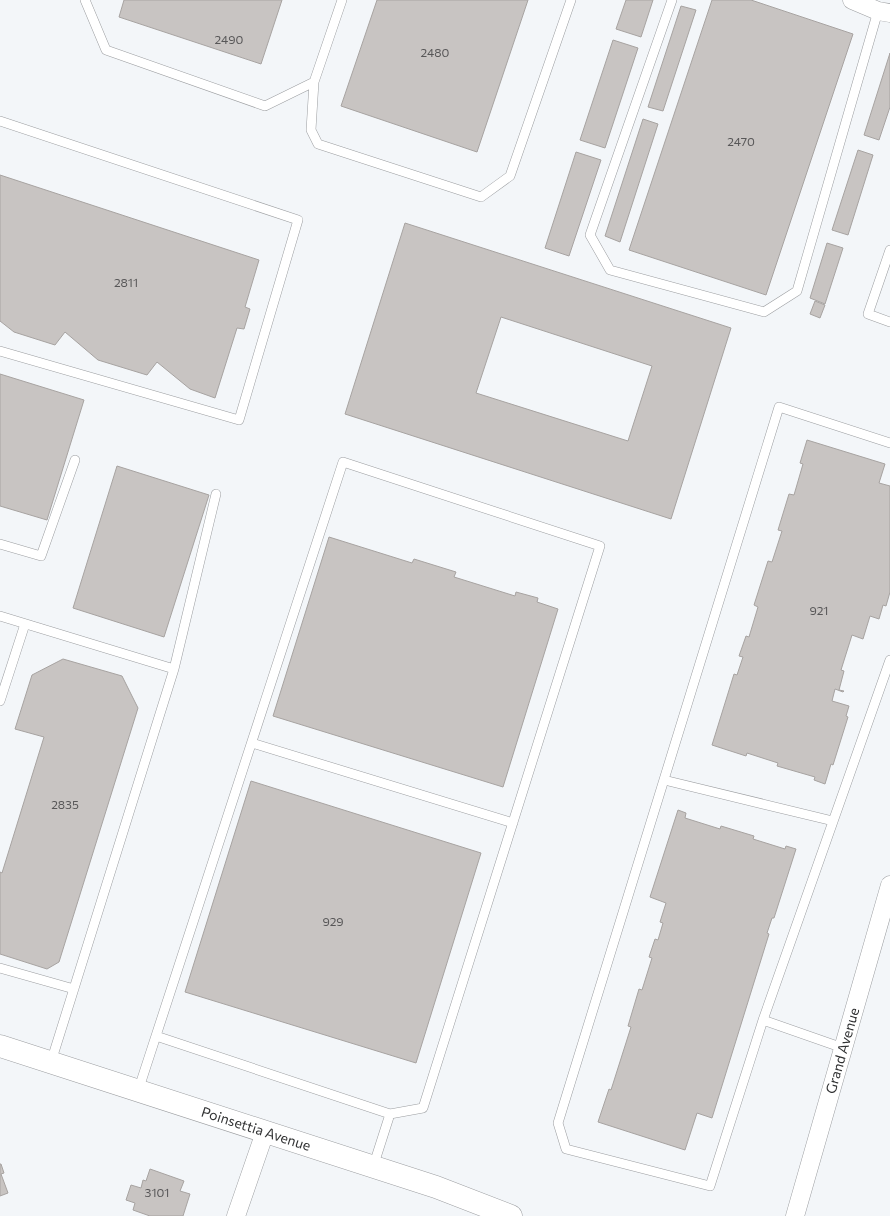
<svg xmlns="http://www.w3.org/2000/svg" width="890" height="1216" viewBox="0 0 890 1216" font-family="Commissioner,sans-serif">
  <rect width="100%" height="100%" fill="#f3f6f9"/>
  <path fill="#c8c4c2" stroke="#a7a3a1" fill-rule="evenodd" d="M 124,0 L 282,0 L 261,64 L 119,17 Z
    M 377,0 L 528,0 L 477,152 L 341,106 Z
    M 626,0 L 653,0 L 641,37 L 616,29 Z
    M 712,0 L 751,0 L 853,34 L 766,295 L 629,250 Z
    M 681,6 L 696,10 L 663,111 L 648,107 Z
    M 613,40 L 638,48 L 605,148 L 580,140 Z
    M 890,53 L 890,107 L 879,140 L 864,135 Z
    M 643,119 L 658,124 L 620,242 L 605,236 Z
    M 858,150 L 873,155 L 848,235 L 832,230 Z
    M 576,152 L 601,160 L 569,256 L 545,248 Z
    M 0,175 L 259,260 L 245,307 L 250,309 L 244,329 L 237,328 L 215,398 L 190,389 L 157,362 L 147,375 L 98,360 L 65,332 L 55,345 L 14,332 L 0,321 Z
    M 405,223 L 731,328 L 671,519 L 345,414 ZM 501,317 L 652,366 L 628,441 L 476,393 Z
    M 827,243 L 843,248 L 825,304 L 810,298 Z
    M 815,301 L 825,305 L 820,318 L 810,314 Z
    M 0,374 L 84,400 L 47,520 L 0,506 Z
    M 807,440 L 885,464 L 879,483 L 890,486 L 890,592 L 886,606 L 883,605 L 879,619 L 870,616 L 863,639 L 852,635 L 841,670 L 844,671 L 839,690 L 844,691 L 843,692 L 835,689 L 832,701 L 849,706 L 846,716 L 848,717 L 833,765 L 831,764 L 825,784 L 814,780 L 815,777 L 777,766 L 778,763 L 747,753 L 746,756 L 712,745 L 734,674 L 737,675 L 743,657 L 739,656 L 746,636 L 749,637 L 758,607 L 754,605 L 768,561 L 772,562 L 782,531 L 778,530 L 789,494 L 794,495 L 803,464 L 800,463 Z
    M 117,466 L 209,495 L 164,637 L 73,608 Z
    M 329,537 L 412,563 L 414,559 L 456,572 L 454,577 L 515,596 L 516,592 L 538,598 L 537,602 L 558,609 L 503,787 L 273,716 Z
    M 63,659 L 122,676 L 138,708 L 59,962 L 47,969 L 0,954 L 0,872 L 2,873 L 44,737 L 15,729 L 32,675 Z
    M 251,781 L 481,853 L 416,1063 L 185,992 Z
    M 678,810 L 686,813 L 685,818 L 720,829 L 721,826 L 754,836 L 753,839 L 785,849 L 786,846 L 796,849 L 774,918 L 772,918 L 767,933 L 769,934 L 712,1118 L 697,1113 L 685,1150 L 598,1122 L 609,1089 L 611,1090 L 631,1027 L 628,1026 L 639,989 L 642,990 L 652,958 L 649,957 L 655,939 L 658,940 L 663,923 L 660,922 L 666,903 L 650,897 Z
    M 0,1164 L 1,1164 L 4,1173 L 1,1174 L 8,1193 L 0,1196 Z
    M 150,1169 L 184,1181 L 180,1191 L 190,1194 L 183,1216 L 150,1216 L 133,1210 L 135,1203 L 126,1200 L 131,1185 L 141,1188 L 143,1180 L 146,1181 Z"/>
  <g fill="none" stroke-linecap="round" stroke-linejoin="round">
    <g stroke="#9c9ea1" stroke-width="10">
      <path id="service" d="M 85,0 L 106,50 L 265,106 L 314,82 L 342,0
        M 672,0 L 590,235 L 610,270 L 764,312 L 797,291 L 878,11
        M 314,82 L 311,130 L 318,144 L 481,197 L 510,176 L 571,0
        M 0,121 L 298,220 L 239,420 L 0,351
        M 890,250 L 868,314 L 890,322
        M 890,443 L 779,407 L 558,1123 L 566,1149 L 710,1186 L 763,1020 L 890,660
        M 0,544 L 41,556 L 75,460
        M 0,616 L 174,669 L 216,494
        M 0,701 L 25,624
        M 252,743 L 513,823
        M 664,780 L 833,821
        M 0,968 L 74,989
        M 763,1020 L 843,1048
        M 156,1036 L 390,1114
        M 51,1062 L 174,669
        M 138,1091 L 343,462 L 600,546 L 423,1108 L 390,1114 L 373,1167"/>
    </g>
    <g stroke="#9c9ea1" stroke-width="19">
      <g id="minor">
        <path d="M 852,0 L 878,11 L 890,13"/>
        <path d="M 236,1216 L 265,1132"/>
        <path id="s1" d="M 795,1216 L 890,885"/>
      </g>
    </g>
    <g stroke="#9c9ea1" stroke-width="23">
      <g id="tertiary">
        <path id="s2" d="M 0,1046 L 436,1187 L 511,1216"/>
      </g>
    </g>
    <use href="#service" stroke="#fff" stroke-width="9"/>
    <use href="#minor" stroke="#fff" stroke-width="18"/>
    <use href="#tertiary" stroke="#fff" stroke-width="22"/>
  </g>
  <g text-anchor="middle" stroke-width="4" stroke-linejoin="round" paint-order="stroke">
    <g font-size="12" fill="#585758">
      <text x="229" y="44">2490</text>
      <text x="435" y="57">2480</text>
      <text x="741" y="146">2470</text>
      <text x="126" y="287">2811</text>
      <text x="819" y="615">921</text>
      <text x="65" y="809">2835</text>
      <text x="333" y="926">929</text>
      <text x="157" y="1197">3101</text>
    </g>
    <g font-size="14" fill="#323334" stroke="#fff">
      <text dy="5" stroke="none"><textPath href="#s1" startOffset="172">Grand Avenue</textPath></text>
      <text dy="5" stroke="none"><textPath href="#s2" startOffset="269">Poinsettia Avenue</textPath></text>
    </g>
  </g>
</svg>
